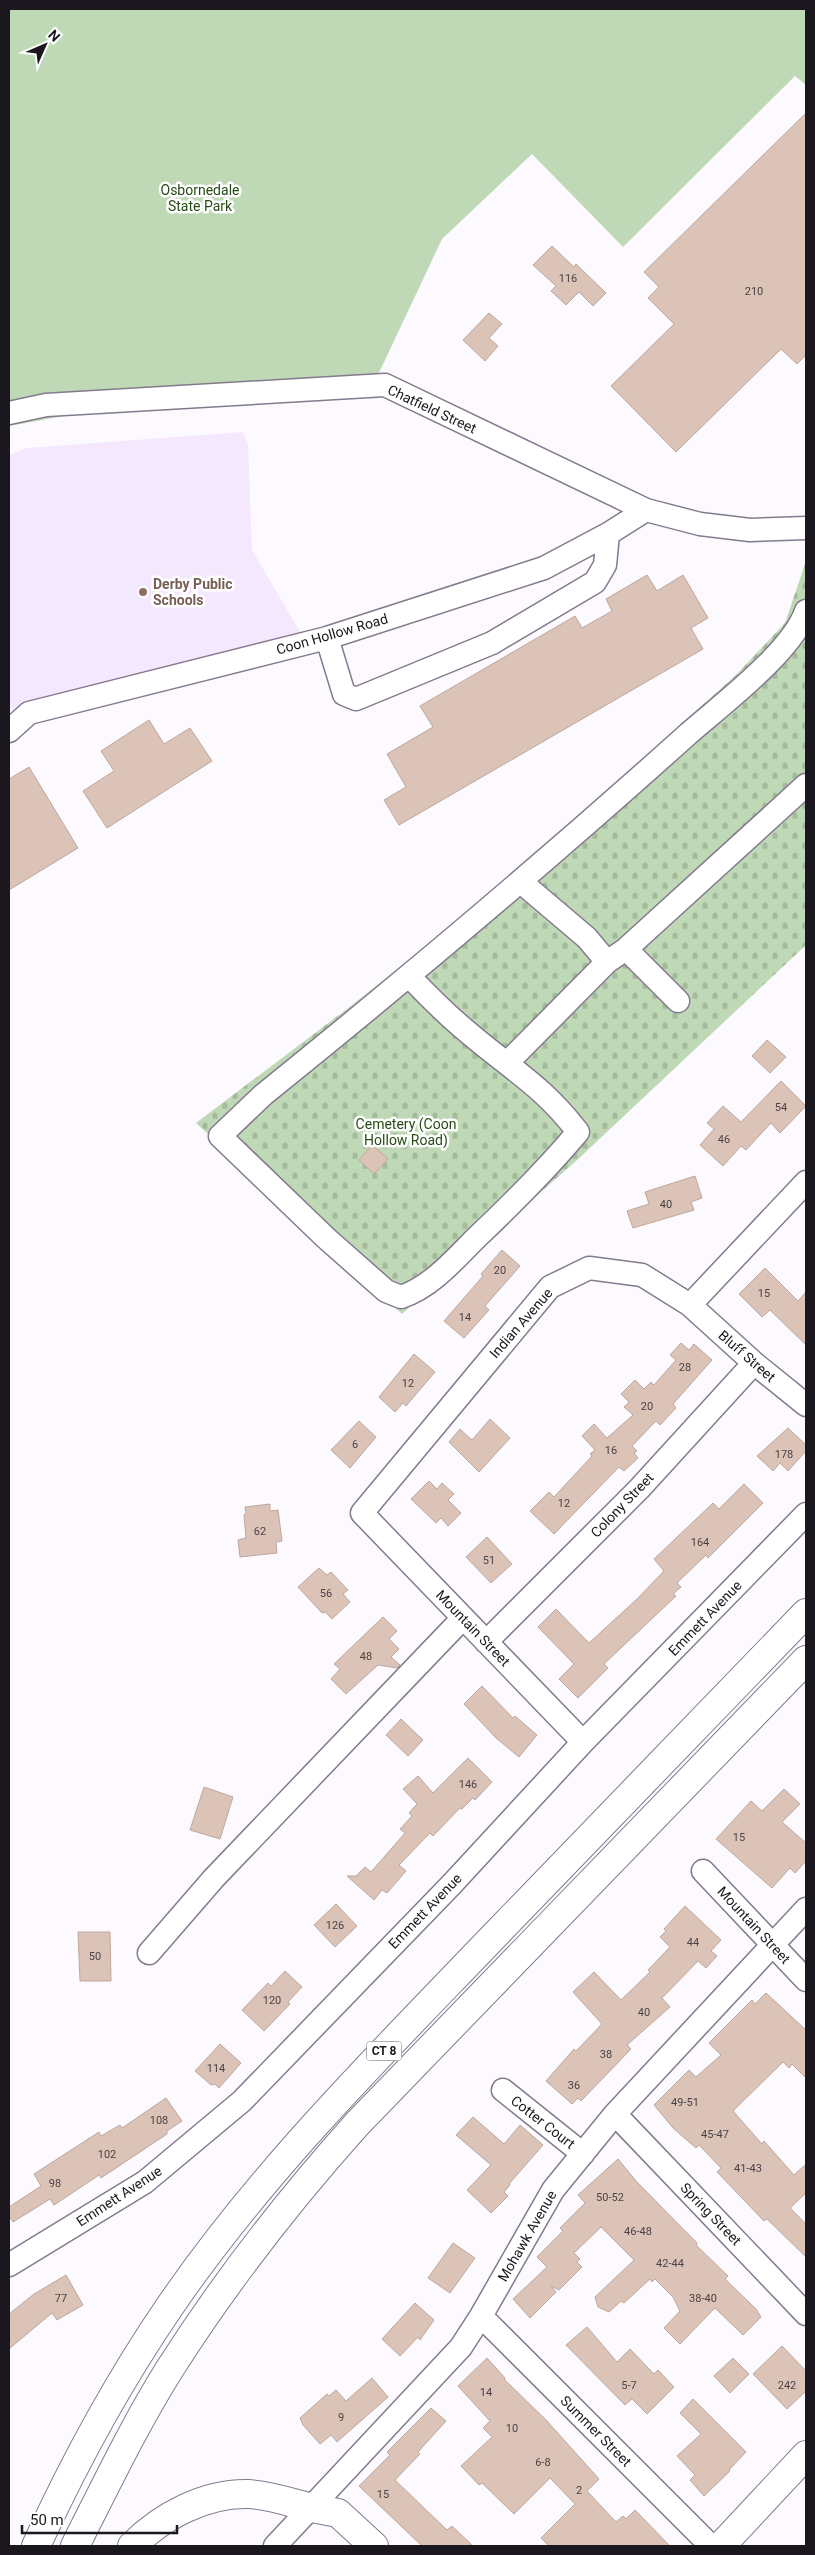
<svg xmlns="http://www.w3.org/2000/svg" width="815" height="2555" viewBox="0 0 815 2555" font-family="Roboto,sans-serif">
  <defs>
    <pattern id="cemetery-stones" width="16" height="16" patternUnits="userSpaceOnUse" patternTransform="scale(1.25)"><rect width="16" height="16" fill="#bfd9b6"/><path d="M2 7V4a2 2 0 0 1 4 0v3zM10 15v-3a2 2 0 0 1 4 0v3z" fill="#a4ba9c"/></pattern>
  </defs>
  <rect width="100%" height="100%" fill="#fcfafe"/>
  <path fill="#f4e8ff" d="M 243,432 L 248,444 L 252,550 L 302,635 L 9,710 L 9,455 L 27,448 Z"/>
  <path fill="url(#cemetery-stones)" d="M 806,561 L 806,945 L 575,1162 L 402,1314 L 196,1123 L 352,1005 L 491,894 L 736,675 L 785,623 Z"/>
  <path fill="#bfd9b6" d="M 9,9 L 806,9 L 806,85 L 795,76 L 623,247 L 532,154 L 442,239 L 377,377 L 262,380 L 9,426 Z"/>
  <path fill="#dbc3b8" stroke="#bea79c" d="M 806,113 L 806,355 L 797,364 L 781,349 L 676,452 L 611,386 L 674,324 L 648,298 L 659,287 L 644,272 Z
    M 552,246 L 574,267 L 576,264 L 606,293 L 593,306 L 579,292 L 566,305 L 551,291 L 556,286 L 533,265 Z
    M 489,313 L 502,324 L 489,338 L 498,346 L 485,361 L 463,340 Z
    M 647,575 L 657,591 L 683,575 L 708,618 L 691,628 L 703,649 L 399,825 L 384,800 L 406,787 L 387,754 L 433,727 L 420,706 L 575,616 L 582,628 L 612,611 L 606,599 Z
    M 149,720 L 164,744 L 190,728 L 212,761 L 107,828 L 83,791 L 114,771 L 101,751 Z
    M 29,767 L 78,848 L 9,890 L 9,779 Z
    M 767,1040 L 786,1057 L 770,1073 L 752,1056 Z
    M 781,1081 L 806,1106 L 780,1133 L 771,1123 L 746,1150 L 741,1146 L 723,1166 L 700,1145 L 714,1129 L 707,1123 L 723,1106 L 741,1122 Z
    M 372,1145 L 388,1159 L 374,1174 L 359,1160 Z
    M 695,1176 L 702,1198 L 691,1202 L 694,1210 L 633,1228 L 627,1211 L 649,1204 L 645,1192 Z
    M 502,1250 L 520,1266 L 485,1306 L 489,1310 L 464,1338 L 444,1321 L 483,1276 L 481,1274 Z
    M 765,1268 L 798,1301 L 806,1292 L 806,1345 L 770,1310 L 762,1317 L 739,1294 Z
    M 681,1343 L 689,1350 L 694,1344 L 712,1360 L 673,1404 L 676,1408 L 660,1425 L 656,1421 L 632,1446 L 637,1451 L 634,1453 L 638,1458 L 624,1471 L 619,1467 L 554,1534 L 530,1511 L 549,1492 L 554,1497 L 592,1456 L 590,1454 L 595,1450 L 582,1436 L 594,1424 L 607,1438 L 633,1415 L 624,1407 L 629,1402 L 621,1394 L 635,1380 L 644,1389 L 651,1382 L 654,1385 L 676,1360 L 670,1355 Z
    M 414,1354 L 435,1372 L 406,1406 L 403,1403 L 395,1412 L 379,1397 Z
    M 490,1419 L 510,1438 L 479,1472 L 449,1442 L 460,1429 L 472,1440 Z
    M 359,1421 L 376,1437 L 350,1468 L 331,1450 Z
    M 788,1428 L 806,1445 L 806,1451 L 788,1471 L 780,1463 L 773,1471 L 757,1456 Z
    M 429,1481 L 437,1489 L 442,1483 L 454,1494 L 448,1500 L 461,1513 L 448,1526 L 441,1518 L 436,1523 L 411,1499 Z
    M 744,1484 L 763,1503 L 708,1558 L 706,1555 L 677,1583 L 681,1587 L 673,1594 L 676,1596 L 604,1664 L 608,1668 L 578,1698 L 559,1679 L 574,1664 L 538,1627 L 556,1609 L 589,1643 L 637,1599 L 664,1571 L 654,1559 L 713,1503 L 719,1509 Z
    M 270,1504 L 270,1511 L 278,1510 L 282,1541 L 276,1542 L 277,1553 L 240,1557 L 238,1540 L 246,1538 L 244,1515 L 246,1513 L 245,1507 Z
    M 487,1537 L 512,1564 L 491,1583 L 466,1557 Z
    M 319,1568 L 327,1575 L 331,1572 L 348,1590 L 343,1594 L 350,1602 L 332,1619 L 325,1612 L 322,1613 L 298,1587 Z
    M 383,1617 L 397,1631 L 389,1639 L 399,1649 L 391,1657 L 400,1665 L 397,1668 L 378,1665 L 346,1694 L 331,1679 L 340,1669 L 334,1664 Z
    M 482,1686 L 513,1718 L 515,1716 L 537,1735 L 519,1757 L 496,1738 L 464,1704 Z
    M 401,1719 L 423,1740 L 408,1756 L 386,1735 Z
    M 468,1758 L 492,1782 L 475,1800 L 473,1798 L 462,1809 L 460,1808 L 433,1836 L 430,1833 L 399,1865 L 406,1871 L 387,1893 L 382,1890 L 374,1900 L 347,1876 L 356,1876 L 365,1867 L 371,1872 L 405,1833 L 400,1829 L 412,1816 L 409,1813 L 417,1804 L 403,1789 L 418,1776 L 433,1793 Z
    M 204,1787 L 233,1797 L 220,1839 L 190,1830 Z
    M 784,1789 L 800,1804 L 782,1822 L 806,1843 L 806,1861 L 795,1873 L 790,1868 L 772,1888 L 716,1839 L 751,1801 L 762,1811 Z
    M 336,1904 L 357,1926 L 335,1947 L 314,1925 Z
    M 685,1906 L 721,1940 L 711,1951 L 717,1956 L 706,1968 L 698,1961 L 662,1998 L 670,2007 L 627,2045 L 631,2049 L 581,2101 L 578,2098 L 572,2104 L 546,2081 L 574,2049 L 576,2051 L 602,2024 L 573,1992 L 594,1972 L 621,2000 L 650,1972 L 648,1970 L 670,1947 L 660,1937 L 666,1931 L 664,1929 Z
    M 78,1932 L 110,1932 L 111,1981 L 80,1981 Z
    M 285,1971 L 302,1987 L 288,2002 L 290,2004 L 264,2031 L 242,2010 L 268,1983 L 271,1986 Z
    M 766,1993 L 806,2030 L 806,2078 L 792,2064 L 789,2068 L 783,2062 L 733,2111 L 762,2144 L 764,2141 L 794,2175 L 806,2164 L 806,2193 L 790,2208 L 806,2224 L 806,2257 L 767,2219 L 764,2221 L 717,2172 L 721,2168 L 699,2145 L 696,2148 L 673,2128 L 654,2105 L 689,2070 L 696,2077 L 721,2055 L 709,2043 L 752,2000 L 755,2004 Z
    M 220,2044 L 241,2063 L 219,2088 L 215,2084 L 211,2085 L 195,2071 Z
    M 166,2098 L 182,2121 L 167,2131 L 167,2134 L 101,2178 L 99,2175 L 54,2205 L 50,2199 L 13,2222 L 9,2216 L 9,2207 L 41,2186 L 34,2174 L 99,2132 L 101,2136 L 120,2125 L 122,2128 Z
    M 473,2117 L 504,2144 L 520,2125 L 543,2145 L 509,2184 L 510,2185 L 504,2192 L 508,2196 L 491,2213 L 467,2190 L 491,2165 L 456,2135 Z
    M 618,2159 L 636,2181 L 697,2243 L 696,2245 L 728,2276 L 725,2279 L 756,2309 L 761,2317 L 743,2335 L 715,2308 L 680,2344 L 664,2328 L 680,2311 L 673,2297 L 655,2279 L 652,2282 L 650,2279 L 624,2303 L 621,2301 L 609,2312 L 598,2307 L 595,2297 L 634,2260 L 601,2227 L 574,2253 L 580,2259 L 577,2262 L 582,2267 L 559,2290 L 551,2286 L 556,2292 L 530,2318 L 513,2299 L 547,2267 L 537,2257 L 563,2231 L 560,2228 L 585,2203 L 578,2195 Z
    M 453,2243 L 475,2258 L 450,2293 L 428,2278 Z
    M 66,2275 L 83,2305 L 57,2320 L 52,2313 L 9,2349 L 9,2314 L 34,2294 Z
    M 415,2303 L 434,2320 L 420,2340 L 418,2337 L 400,2356 L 382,2339 Z
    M 587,2327 L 617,2362 L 630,2349 L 654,2374 L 658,2370 L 674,2387 L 647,2414 L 632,2399 L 625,2405 L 566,2345 Z
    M 782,2346 L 806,2371 L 806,2391 L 787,2409 L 753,2374 Z
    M 487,2358 L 505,2378 L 504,2379 L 547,2421 L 599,2479 L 587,2491 L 616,2522 L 623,2516 L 626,2519 L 635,2510 L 670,2546 L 549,2546 L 541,2538 L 575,2504 L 550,2478 L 514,2514 L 482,2483 L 479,2485 L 461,2466 L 492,2437 L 483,2428 L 490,2421 L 458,2386 Z
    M 733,2358 L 749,2374 L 730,2393 L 714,2376 Z
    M 372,2378 L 388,2397 L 337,2442 L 331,2435 L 320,2444 L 303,2425 L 300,2418 L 327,2394 L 329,2396 L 336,2390 L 346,2401 Z
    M 693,2399 L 746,2452 L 729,2470 L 730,2471 L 704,2496 L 690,2480 L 695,2475 L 677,2456 L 701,2434 L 680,2413 Z
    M 431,2408 L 446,2421 L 418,2452 L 420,2454 L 395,2480 L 447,2530 L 452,2526 L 473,2546 L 422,2546 L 359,2486 L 390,2455 L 387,2452 Z"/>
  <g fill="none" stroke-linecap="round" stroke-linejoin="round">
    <g stroke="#847a8d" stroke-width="25">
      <path id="minor" d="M 9,413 L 46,405 L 385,385 L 646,510 L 700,524 L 750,530 L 806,528
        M 327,638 L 344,694 L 356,699 L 492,643 L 595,582 L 605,565 L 608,534
        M 9,731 L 29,713 L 327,638 L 544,568 L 608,534 L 646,510
        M 521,882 L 587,938 L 607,962
        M 626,949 L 678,1001
        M 409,976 C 428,996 448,1016 470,1034 C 511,1069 544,1087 578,1132 C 546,1170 512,1204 476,1238 C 454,1260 431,1287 401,1297 L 386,1291 L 326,1238 L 220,1136 L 263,1095 C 407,979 549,859 687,735 C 721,705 792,652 806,611
        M 508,1062 L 607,962 L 626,949 L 806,785
        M 690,1305 L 754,1363 L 806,1405
        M 486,1642 L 639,1489 L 754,1363
        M 583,1742 L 362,1513 L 550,1287 L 589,1268 L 642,1275 L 690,1305 L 806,1182
        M 703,1871 L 806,1980
        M 149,1953 L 214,1878 L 463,1618
        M 503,2090 L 583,2154
        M 615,2114 L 806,2314
        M 9,2265 L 145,2182 L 242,2101 L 452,1884 L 583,1742 L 806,1514
        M 481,2316 L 711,2546
        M 275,2546 L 461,2347 L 481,2316 L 553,2190 L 615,2114 L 806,1909"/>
    </g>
    <g stroke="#847a8d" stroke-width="30">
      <path id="major" d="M 312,2508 L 338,2513 L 374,2546
        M 721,2546 L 806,2455"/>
    </g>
    <g stroke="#847a8d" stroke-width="30">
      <path id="highway" d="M 36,2546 C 74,2463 118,2382 170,2306 C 263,2170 382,2053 496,1934 C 599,1827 703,1720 806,1613
        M 75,2546 C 105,2487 134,2426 169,2370 C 225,2282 288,2201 357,2124 L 806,1660
        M 132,2546 C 162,2516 205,2493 248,2494 C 270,2495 292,2503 312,2508"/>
    </g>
    <use href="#minor" stroke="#fff" stroke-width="22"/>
    <use href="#major" stroke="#fff" stroke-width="28"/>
    <use href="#highway" stroke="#fff" stroke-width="28"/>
  </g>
  <circle fill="#8d6e63" stroke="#fff" stroke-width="2" cx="143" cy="592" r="5"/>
  <g text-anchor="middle" stroke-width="5" stroke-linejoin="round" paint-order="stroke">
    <g font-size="11" fill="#4b4245">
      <text x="568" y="282">116</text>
      <text x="754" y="295">210</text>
      <text x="781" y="1111">54</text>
      <text x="724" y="1143">46</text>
      <text x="666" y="1208">40</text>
      <text x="500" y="1274">20</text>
      <text x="764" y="1297">15</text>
      <text x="465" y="1321">14</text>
      <text x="685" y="1371">28</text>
      <text x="408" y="1387">12</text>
      <text x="647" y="1410">20</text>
      <text x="355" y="1448">6</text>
      <text x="611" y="1454">16</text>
      <text x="784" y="1458">178</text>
      <text x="564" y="1507">12</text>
      <text x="260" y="1535">62</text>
      <text x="700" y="1546">164</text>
      <text x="489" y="1564">51</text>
      <text x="326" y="1597">56</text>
      <text x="366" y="1660">48</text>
      <text x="468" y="1788">146</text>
      <text x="739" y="1841">15</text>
      <text x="335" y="1929">126</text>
      <text x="693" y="1946">44</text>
      <text x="95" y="1960">50</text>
      <text x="272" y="2004">120</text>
      <text x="644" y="2016">40</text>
      <text x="606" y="2058">38</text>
      <text x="216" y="2072">114</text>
      <text x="574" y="2089">36</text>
      <text x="685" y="2106">49-51</text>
      <text x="159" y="2124">108</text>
      <text x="715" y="2138">45-47</text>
      <text x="107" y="2158">102</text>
      <text x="748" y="2172">41-43</text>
      <text x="55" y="2187">98</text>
      <text x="610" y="2201">50-52</text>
      <text x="638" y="2235">46-48</text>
      <text x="670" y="2267">42-44</text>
      <text x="61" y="2302">77</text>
      <text x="703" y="2302">38-40</text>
      <text x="629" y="2389">5-7</text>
      <text x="787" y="2389">242</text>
      <text x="486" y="2396">14</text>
      <text x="341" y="2421">9</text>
      <text x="512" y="2432">10</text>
      <text x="543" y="2466">6-8</text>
      <text x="579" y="2494">2</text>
      <text x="383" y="2498">15</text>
    </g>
    <rect fill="#fff" stroke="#5f5d62" stroke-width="1" x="366.5" y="2041.5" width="35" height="19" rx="4"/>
    <g font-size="12" font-weight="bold" fill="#1b171f">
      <text x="384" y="2055">CT 8</text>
    </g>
    <g font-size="14" fill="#254c14" stroke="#fff">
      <text x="200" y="195">Osbornedale<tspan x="200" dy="16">State Park</tspan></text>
      <text x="406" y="1129">Cemetery (Coon<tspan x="406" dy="16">Hollow Road)</tspan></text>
    </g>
    <g font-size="14" fill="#1b171f" stroke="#fff">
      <text transform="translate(432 409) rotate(25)" y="5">Chatfield Street</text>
      <text transform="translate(332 634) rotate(-16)" y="5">Coon Hollow Road</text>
      <text transform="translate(521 1323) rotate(-49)" y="5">Indian Avenue</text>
      <text transform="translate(747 1356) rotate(41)" y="5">Bluff Street</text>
      <text transform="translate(622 1505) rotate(-46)" y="5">Colony Street</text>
      <text transform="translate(705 1618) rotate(-46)" y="5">Emmett Avenue</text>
      <text transform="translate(473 1628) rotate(46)" y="5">Mountain Street</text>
      <text transform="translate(425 1911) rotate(-46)" y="5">Emmett Avenue</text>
      <text transform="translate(754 1925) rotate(47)" y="5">Mountain Street</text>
      <text transform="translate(543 2122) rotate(38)" y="5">Cotter Court</text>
      <text transform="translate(119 2196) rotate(-33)" y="5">Emmett Avenue</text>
      <text transform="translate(711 2214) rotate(46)" y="5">Spring Street</text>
      <text transform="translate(527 2236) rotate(-60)" y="5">Mohawk Avenue</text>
      <text transform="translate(596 2431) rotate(45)" y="5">Summer Street</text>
    </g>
    <g font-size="14" font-weight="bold" fill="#785e54" stroke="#fff" text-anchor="start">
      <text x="153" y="589">Derby Public<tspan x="153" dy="16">Schools</tspan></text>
    </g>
  </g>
  <rect width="815" height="2555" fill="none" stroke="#1b171f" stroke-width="20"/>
  <g transform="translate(45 45) rotate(45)" stroke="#ffffff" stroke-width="4" paint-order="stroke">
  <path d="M0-4L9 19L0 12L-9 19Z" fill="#1b171f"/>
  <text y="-8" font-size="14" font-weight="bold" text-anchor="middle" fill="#1b171f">N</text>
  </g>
  <path d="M22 2525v8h155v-8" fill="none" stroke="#1b171f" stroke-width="2.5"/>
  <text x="30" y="2525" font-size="15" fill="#1b171f" stroke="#ffffff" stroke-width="4" paint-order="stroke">50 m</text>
</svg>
